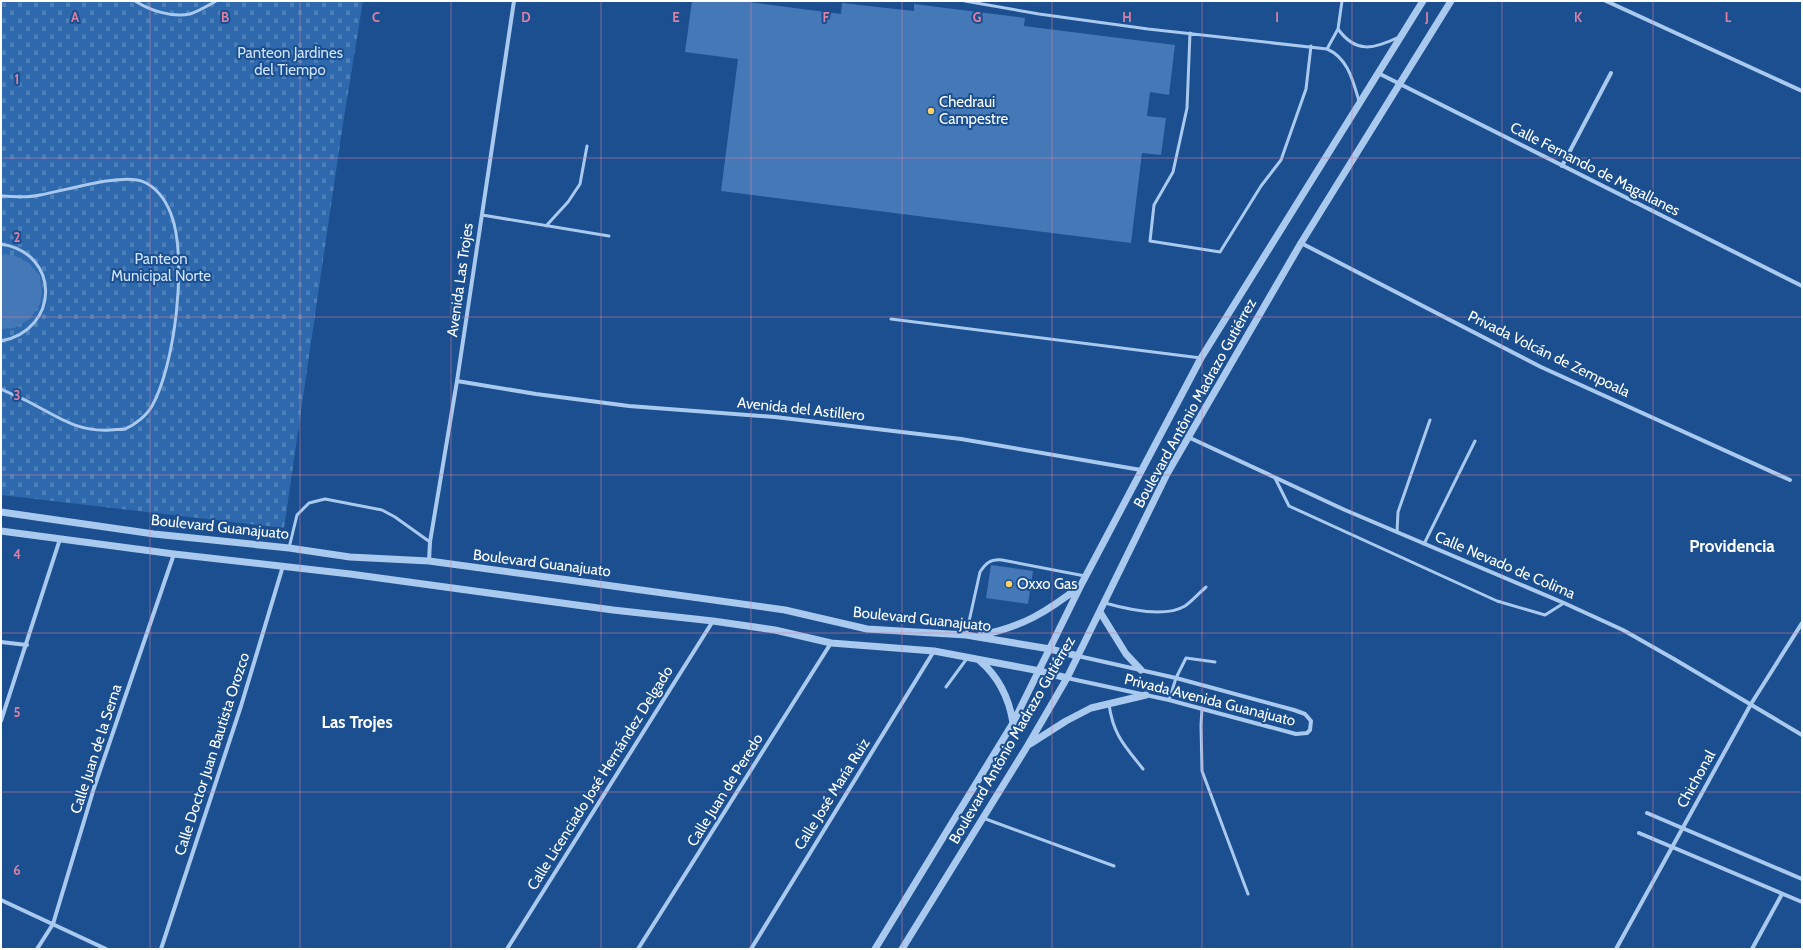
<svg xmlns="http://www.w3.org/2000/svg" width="1803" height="950" viewBox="0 0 1803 950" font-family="Cabin,sans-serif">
  <defs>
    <pattern id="cemetery-stones" width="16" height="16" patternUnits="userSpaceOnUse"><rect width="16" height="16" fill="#2e69ad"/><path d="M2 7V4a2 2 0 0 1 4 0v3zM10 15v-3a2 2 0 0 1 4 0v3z" fill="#4d80b9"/></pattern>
  </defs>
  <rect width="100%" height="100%" fill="#1b4f8f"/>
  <path fill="url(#cemetery-stones)" d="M 1,1 L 363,1 L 342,130 L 284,528 L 1,495 Z"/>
  <path fill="#4478b7" d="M 692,1 L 740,1 L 841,14 L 842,3 L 914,11 L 914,4 L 1025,18 L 1024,26 L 1175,45 L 1169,95 L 1150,92 L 1147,116 L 1166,118 L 1161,155 L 1142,153 L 1131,243 L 721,191 L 738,59 L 685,52 Z
    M 1,254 L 13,255 L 29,263 L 40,276 L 42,293 L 40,304 L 30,319 L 14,328 L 1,329 Z
    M 991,565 L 1033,571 L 1028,604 L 986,598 Z"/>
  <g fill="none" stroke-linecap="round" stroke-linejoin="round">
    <path stroke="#a9c9ee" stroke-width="3" d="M 135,1 C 149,10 172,18 190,14 C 199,11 207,6 216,1
      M 965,1 L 1039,14 L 1148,29 L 1327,49 C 1348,58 1353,81 1359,101
      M 1338,29 C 1356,54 1374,49 1399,37
      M 1190,33 L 1187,108 L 1173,172 L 1154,205 L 1150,241 L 1220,252 L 1261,186 L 1281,160 L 1306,89 L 1311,46
      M 1327,49 L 1338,29 L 1342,1
      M 1,196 C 14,197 27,198 40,195 C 64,191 124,172 144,182 C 157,188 166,201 171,214 C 188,257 175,366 152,406 C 147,415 135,425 125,429 C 120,430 114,429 110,430 C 77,432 58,417 31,403 C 22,398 11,394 1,389
      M 482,215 L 609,236
      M 546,226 L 568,202 L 580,184 L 587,146
      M 1,244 C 61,253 60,330 1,341
      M 891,319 L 1201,358
      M 1275,478 L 1289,506 L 1497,601 L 1545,615 L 1564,603
      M 1397,532 L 1398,512 L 1430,420
      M 1424,544 L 1475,441
      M 289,548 L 297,515 L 309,503 L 325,499 L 382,510 L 395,517 L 430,542
      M 1105,603 C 1126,609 1165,618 1185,606 C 1192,601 1199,593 1206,587
      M 966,635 L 980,572 C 986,563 990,559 1002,560 L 1085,576
      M 946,687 L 968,657
      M 1169,700 L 1176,678 L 1186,658 L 1215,662
      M 1109,704 C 1113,735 1125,746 1143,769
      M 1202,709 L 1201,725 L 1202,771 L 1248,894
      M 983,818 L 1114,866"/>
    <path stroke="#a9c9ee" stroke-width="4" d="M 1606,1 L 1802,91
      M 1378,73 L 1802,286
      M 1562,166 L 1611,73
      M 1301,243 L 1541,367 L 1790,480
      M 457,381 L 536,394 L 629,406 L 775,417 L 961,439 L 1141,470
      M 1188,437 L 1345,510 L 1564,603 L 1623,630 L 1674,659 L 1802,735
      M 429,561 L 430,542 L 457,381 L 514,1
      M 1,642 L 27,645
      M 1067,678 L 1169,700 L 1296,734 L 1307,733 L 1310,730 L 1311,721 L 1305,714 L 1294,710 L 1176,678 L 1078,656
      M 1,721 L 60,539
      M 1647,813 L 1802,879
      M 1639,833 L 1802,902
      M 1,900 L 106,949
      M 37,949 L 53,924 L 94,788 L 174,554
      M 161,949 L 241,706 L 283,566
      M 507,949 L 713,621
      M 638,949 L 831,643
      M 751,949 L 934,651
      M 1616,949 L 1751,704 L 1802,623
      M 1752,949 L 1782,894"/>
    <path stroke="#a9c9ee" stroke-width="7" d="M 1,512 L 154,534 L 289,548 L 350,557 L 429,561 L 569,580 L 785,610 L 867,629 L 966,635 L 1050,649 L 1078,656
      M 1,531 L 174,554 L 350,574 L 613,610 L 713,621 L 775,630 L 831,643 L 934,651 L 1040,671 L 1067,678
      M 1100,612 L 1126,654 L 1141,670
      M 981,635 C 1022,627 1047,612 1080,586
      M 979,660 C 999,677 1009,697 1013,723
      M 1030,744 L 1066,721 L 1091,708 L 1146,695
      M 875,949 L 1013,723 L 1081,585 L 1201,358 L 1423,1
      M 902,949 L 1028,745 L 1067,678 L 1167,474 L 1301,243 L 1451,1"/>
  </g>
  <path fill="none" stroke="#dd80a5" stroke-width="1" stroke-opacity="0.55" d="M 150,1 L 150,949M 300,1 L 300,949M 451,1 L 451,949M 601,1 L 601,949M 751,1 L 751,949M 902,1 L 902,949M 1052,1 L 1052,949M 1202,1 L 1202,949M 1352,1 L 1352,949M 1502,1 L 1502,949M 1653,1 L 1653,949M 1,158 L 1802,158M 1,317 L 1802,317M 1,475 L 1802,475M 1,633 L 1802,633M 1,792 L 1802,792"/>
  <g fill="#ffd166" stroke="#1b4f8f" stroke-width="1.5">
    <circle cx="931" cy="111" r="4"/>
    <circle cx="1009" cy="584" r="4"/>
  </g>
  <g text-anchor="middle" stroke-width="4" stroke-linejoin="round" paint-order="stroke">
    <g font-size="15" fill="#cfe3fa" stroke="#1b4f8f">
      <text x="290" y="58">Panteon Jardines<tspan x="290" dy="17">del Tiempo</tspan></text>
      <text x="161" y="264">Panteon<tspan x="161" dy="17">Municipal Norte</tspan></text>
    </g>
    <g font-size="15" fill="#fff" stroke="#1b4f8f" text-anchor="start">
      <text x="939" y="107">Chedraui<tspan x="939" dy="17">Campestre</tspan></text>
      <text x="1017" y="589">Oxxo Gas</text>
    </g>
    <g font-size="15" fill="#fff" stroke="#1b4f8f">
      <text transform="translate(1595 169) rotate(27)" y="5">Calle Fernando de Magallanes</text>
      <text transform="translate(460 280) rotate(-82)" y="5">Avenida Las Trojes</text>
      <text transform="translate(1549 354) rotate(26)" y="5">Privada Volcán de Zempoala</text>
      <text transform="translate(1195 403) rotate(-61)" y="5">Boulevard Antônio Madrazo Gutiérrez</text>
      <text transform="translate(801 409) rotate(6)" y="5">Avenida del Astillero</text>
      <text transform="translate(220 527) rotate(6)" y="5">Boulevard Guanajuato</text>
      <text transform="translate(542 563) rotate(7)" y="5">Boulevard Guanajuato</text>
      <text transform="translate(1505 565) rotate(23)" y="5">Calle Nevado de Colima</text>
      <text transform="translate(922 619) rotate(6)" y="5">Boulevard Guanajuato</text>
      <text transform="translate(1210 700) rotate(14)" y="5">Privada Avenida Guanajuato</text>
      <text transform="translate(1012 740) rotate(-60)" y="5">Boulevard Antônio Madrazo Gutiérrez</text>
      <text transform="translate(96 749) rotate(-72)" y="5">Calle Juan de la Serna</text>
      <text transform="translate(212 754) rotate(-72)" y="5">Calle Doctor Juan Bautista Orozco</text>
      <text transform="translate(600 778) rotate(-58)" y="5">Calle Licenciado José Hernández Delgado</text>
      <text transform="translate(1696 779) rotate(-61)" y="5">Chichonal</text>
      <text transform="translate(725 790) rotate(-58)" y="5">Calle Juan de Peredo</text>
      <text transform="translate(832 794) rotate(-58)" y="5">Calle José María Ruiz</text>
    </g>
    <g font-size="17" font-weight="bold" fill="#fff" stroke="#1b4f8f">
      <text x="1732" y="552">Providencia</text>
      <text x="357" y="728">Las Trojes</text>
    </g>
  </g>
  <g font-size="13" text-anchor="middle" font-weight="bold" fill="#dd80a5" stroke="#1b4f8f" stroke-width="4" stroke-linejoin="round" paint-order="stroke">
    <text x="75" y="22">A</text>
    <text x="225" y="22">B</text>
    <text x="376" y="22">C</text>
    <text x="526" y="22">D</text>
    <text x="676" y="22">E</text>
    <text x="826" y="22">F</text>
    <text x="977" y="22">G</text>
    <text x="1127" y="22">H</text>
    <text x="1277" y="22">I</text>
    <text x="1427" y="22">J</text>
    <text x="1578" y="22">K</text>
    <text x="1728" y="22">L</text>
    <text x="17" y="84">1</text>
    <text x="17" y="242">2</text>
    <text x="17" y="400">3</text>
    <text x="17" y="559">4</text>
    <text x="17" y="717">5</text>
    <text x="17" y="875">6</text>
  </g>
  <rect width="1803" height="950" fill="none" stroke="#ffffff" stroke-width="4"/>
</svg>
